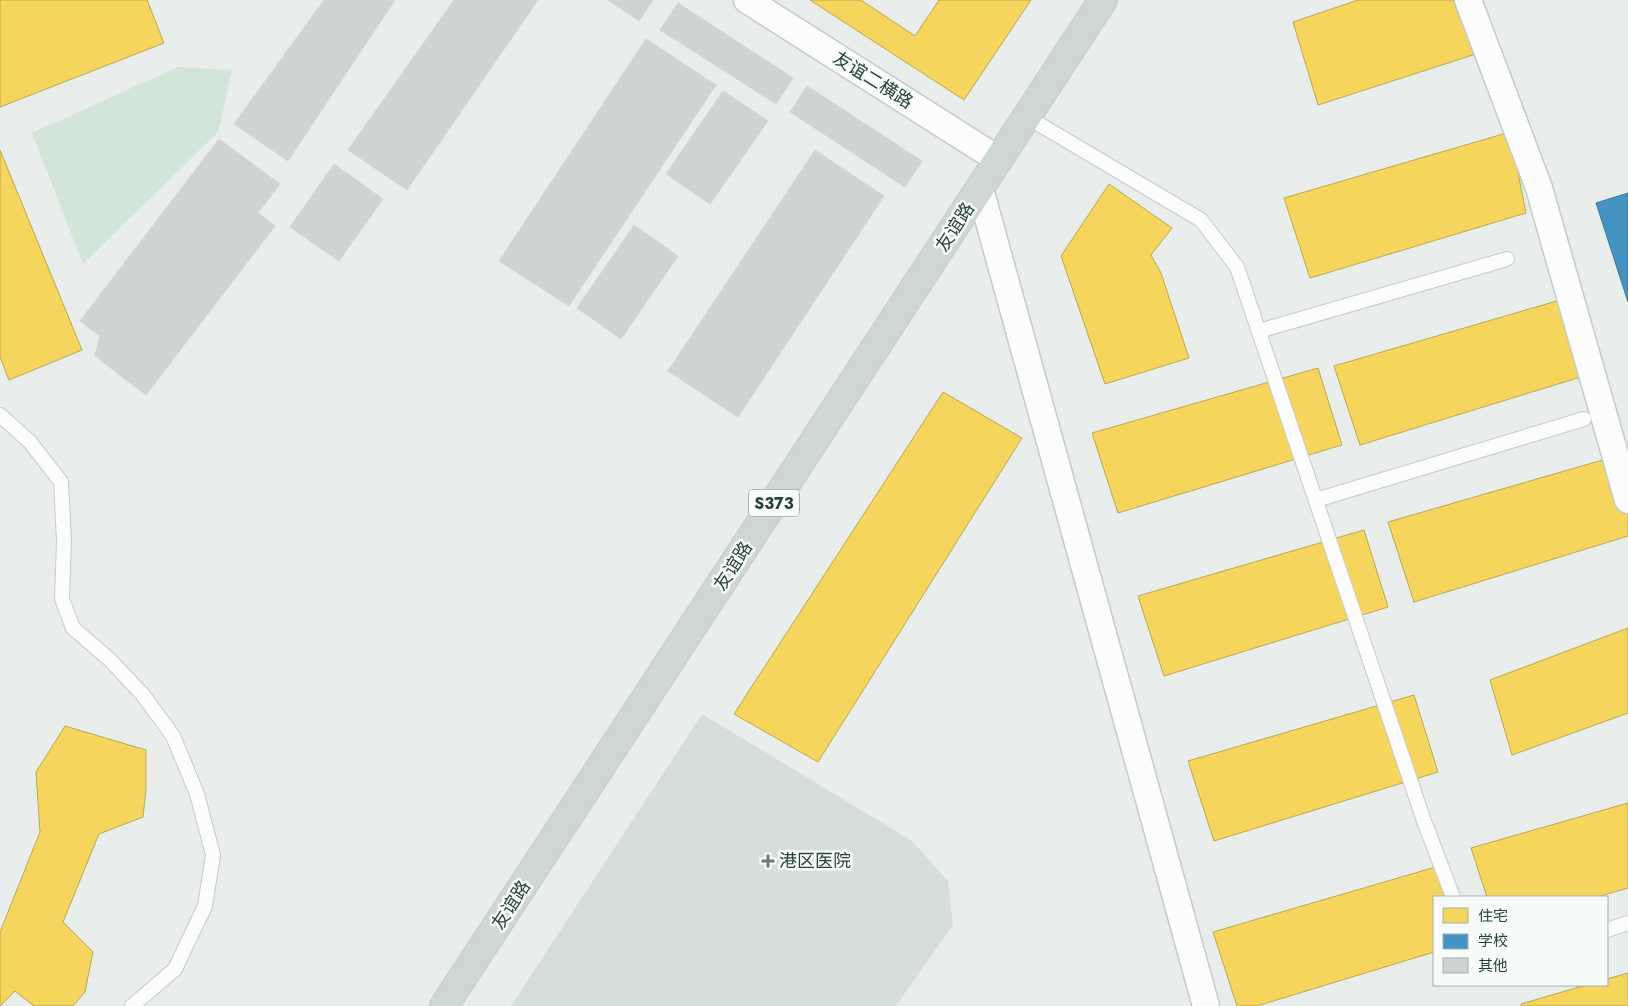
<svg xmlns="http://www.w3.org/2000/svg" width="1628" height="1006" viewBox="0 0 1628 1006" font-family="Jost,'Noto Sans SC',sans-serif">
  <rect width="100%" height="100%" fill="#e8edeb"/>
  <path fill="#d6dedb" d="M 702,714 L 912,841 L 948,881 L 953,925 L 896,1006 L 511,1006 Z"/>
  <path fill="#d1e6d8" d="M 178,67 L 232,70 L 218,132 L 83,264 L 32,133 Z"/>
  <path fill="#f6d55c" stroke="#b7a952" d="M 0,0 L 147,0 L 164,43 L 0,107 Z
    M 810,0 L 861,0 L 915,36 L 939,0 L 1031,0 L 964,100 Z
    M 1358,0 L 1457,0 L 1476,54 L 1318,105 L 1293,22 Z
    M 1510,132 L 1526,213 L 1310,278 L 1284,198 Z
    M 0,150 L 82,350 L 9,380 L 0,357 Z
    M 1109,184 L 1172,228 L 1151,255 L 1161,273 L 1189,358 L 1105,384 L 1061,256 Z
    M 1560,300 L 1584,376 L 1360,445 L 1334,366 Z
    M 1318,368 L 1342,445 L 1118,513 L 1092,433 Z
    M 943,392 L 1022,438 L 818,762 L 734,714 Z
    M 1613,457 L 1628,504 L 1628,536 L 1414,602 L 1388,522 Z
    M 1364,530 L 1388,607 L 1164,676 L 1138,596 Z
    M 1628,628 L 1628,713 L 1512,755 L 1490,680 Z
    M 1414,695 L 1438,772 L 1214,841 L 1188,761 Z
    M 65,726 L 146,750 L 146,789 L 143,817 L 99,834 L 63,922 L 93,952 L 85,992 L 73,1006 L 34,1006 L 15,991 L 0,1006 L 0,932 L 40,832 L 36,772 Z
    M 1628,803 L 1628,888 L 1597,897 L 1487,897 L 1471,848 Z
    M 1439,866 L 1449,897 L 1434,897 L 1434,952 L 1257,1006 L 1237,1006 L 1213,932 Z
    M 1628,973 L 1628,1006 L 1522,1006 L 1521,1004 L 1586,985 L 1607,985 L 1607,979 Z"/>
  <path fill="#4393c3" stroke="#3a7b9a" d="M 1628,193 L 1628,302 L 1596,203 Z"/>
  <path fill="#cfd4d2" stroke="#d1d6d4" d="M 324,0 L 395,0 L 288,161 L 234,124 Z
    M 454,0 L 538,0 L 407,190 L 348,150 Z
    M 608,0 L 653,0 L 639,21 Z
    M 678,3 L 793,78 L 776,104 L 660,30 Z
    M 646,39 L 716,85 L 569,306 L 499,261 Z
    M 807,86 L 922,161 L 905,187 L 790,112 Z
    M 723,91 L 768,121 L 710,204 L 666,174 Z
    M 219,139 L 280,184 L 258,213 L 275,226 L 146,395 L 95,356 L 100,336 L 80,321 Z
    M 815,150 L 884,196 L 738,417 L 668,371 Z
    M 334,164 L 383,199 L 339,261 L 290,227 Z
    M 634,225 L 678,256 L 621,339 L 577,308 Z"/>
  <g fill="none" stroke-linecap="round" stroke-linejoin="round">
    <g stroke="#c5cac8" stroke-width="16">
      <path id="service" d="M 1027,117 L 1201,220 L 1237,267 L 1424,821 L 1453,897
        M 1259,331 L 1507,259
        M 0,415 L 30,442 L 61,482 L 64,540 L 62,599 L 73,628 L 110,660 L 143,695 L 173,736 L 197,794 L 213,855 L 205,906 L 175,969 L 132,1006
        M 1316,500 L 1584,419
        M 1607,930 L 1628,923"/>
    </g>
    <g stroke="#c5cac8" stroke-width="29">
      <path id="minor" d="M 747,0 L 999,160
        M 1468,0 L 1539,188 L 1628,500
        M 980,189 L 1206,1006"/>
    </g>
    <g stroke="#c3ccc9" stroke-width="30">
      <path id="primary" d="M 444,1006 L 1103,0"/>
    </g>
    <use href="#service" stroke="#fcfcfc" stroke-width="14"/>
    <use href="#minor" stroke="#fcfcfc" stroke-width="26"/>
    <use href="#primary" stroke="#cfd7d5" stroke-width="28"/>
  </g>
  <path fill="#697e78" stroke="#f7fbf9" stroke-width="2" d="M765.5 853.5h5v5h5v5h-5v5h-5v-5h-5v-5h5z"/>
  <g text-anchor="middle" stroke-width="5" stroke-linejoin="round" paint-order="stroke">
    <rect fill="#f7fbf9" stroke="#637a73" stroke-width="1" x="749" y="489.5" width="50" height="27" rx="4"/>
    <g font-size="16" font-weight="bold" fill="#24423a">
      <text x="774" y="509">S373</text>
    </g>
    <g font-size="18" fill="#24423a" stroke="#f7fbf9">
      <text transform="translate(873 80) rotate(32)" y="6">友谊二横路</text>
      <text transform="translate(955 227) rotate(-57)" y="6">友谊路</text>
      <text transform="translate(733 566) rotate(-57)" y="6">友谊路</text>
      <text transform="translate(511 905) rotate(-57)" y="6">友谊路</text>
    </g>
    <g font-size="18" fill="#24423a" stroke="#f7fbf9" text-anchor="start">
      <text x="779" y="867">港区医院</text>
    </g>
  </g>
  <rect x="1433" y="896" width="175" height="90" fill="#f7fbf9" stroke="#a3b1ad"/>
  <rect x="1443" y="908" width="25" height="15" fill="#f6d55c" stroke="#a3b1ad"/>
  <text x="1478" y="921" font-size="15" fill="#24423a">住宅</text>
  <rect x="1443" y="934" width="25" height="15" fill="#4393c3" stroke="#a3b1ad"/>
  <text x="1478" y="946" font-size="15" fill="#24423a">学校</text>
  <rect x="1443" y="958" width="25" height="15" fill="#cfd4d2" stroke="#a3b1ad"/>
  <text x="1478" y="971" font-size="15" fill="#24423a">其他</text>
</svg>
